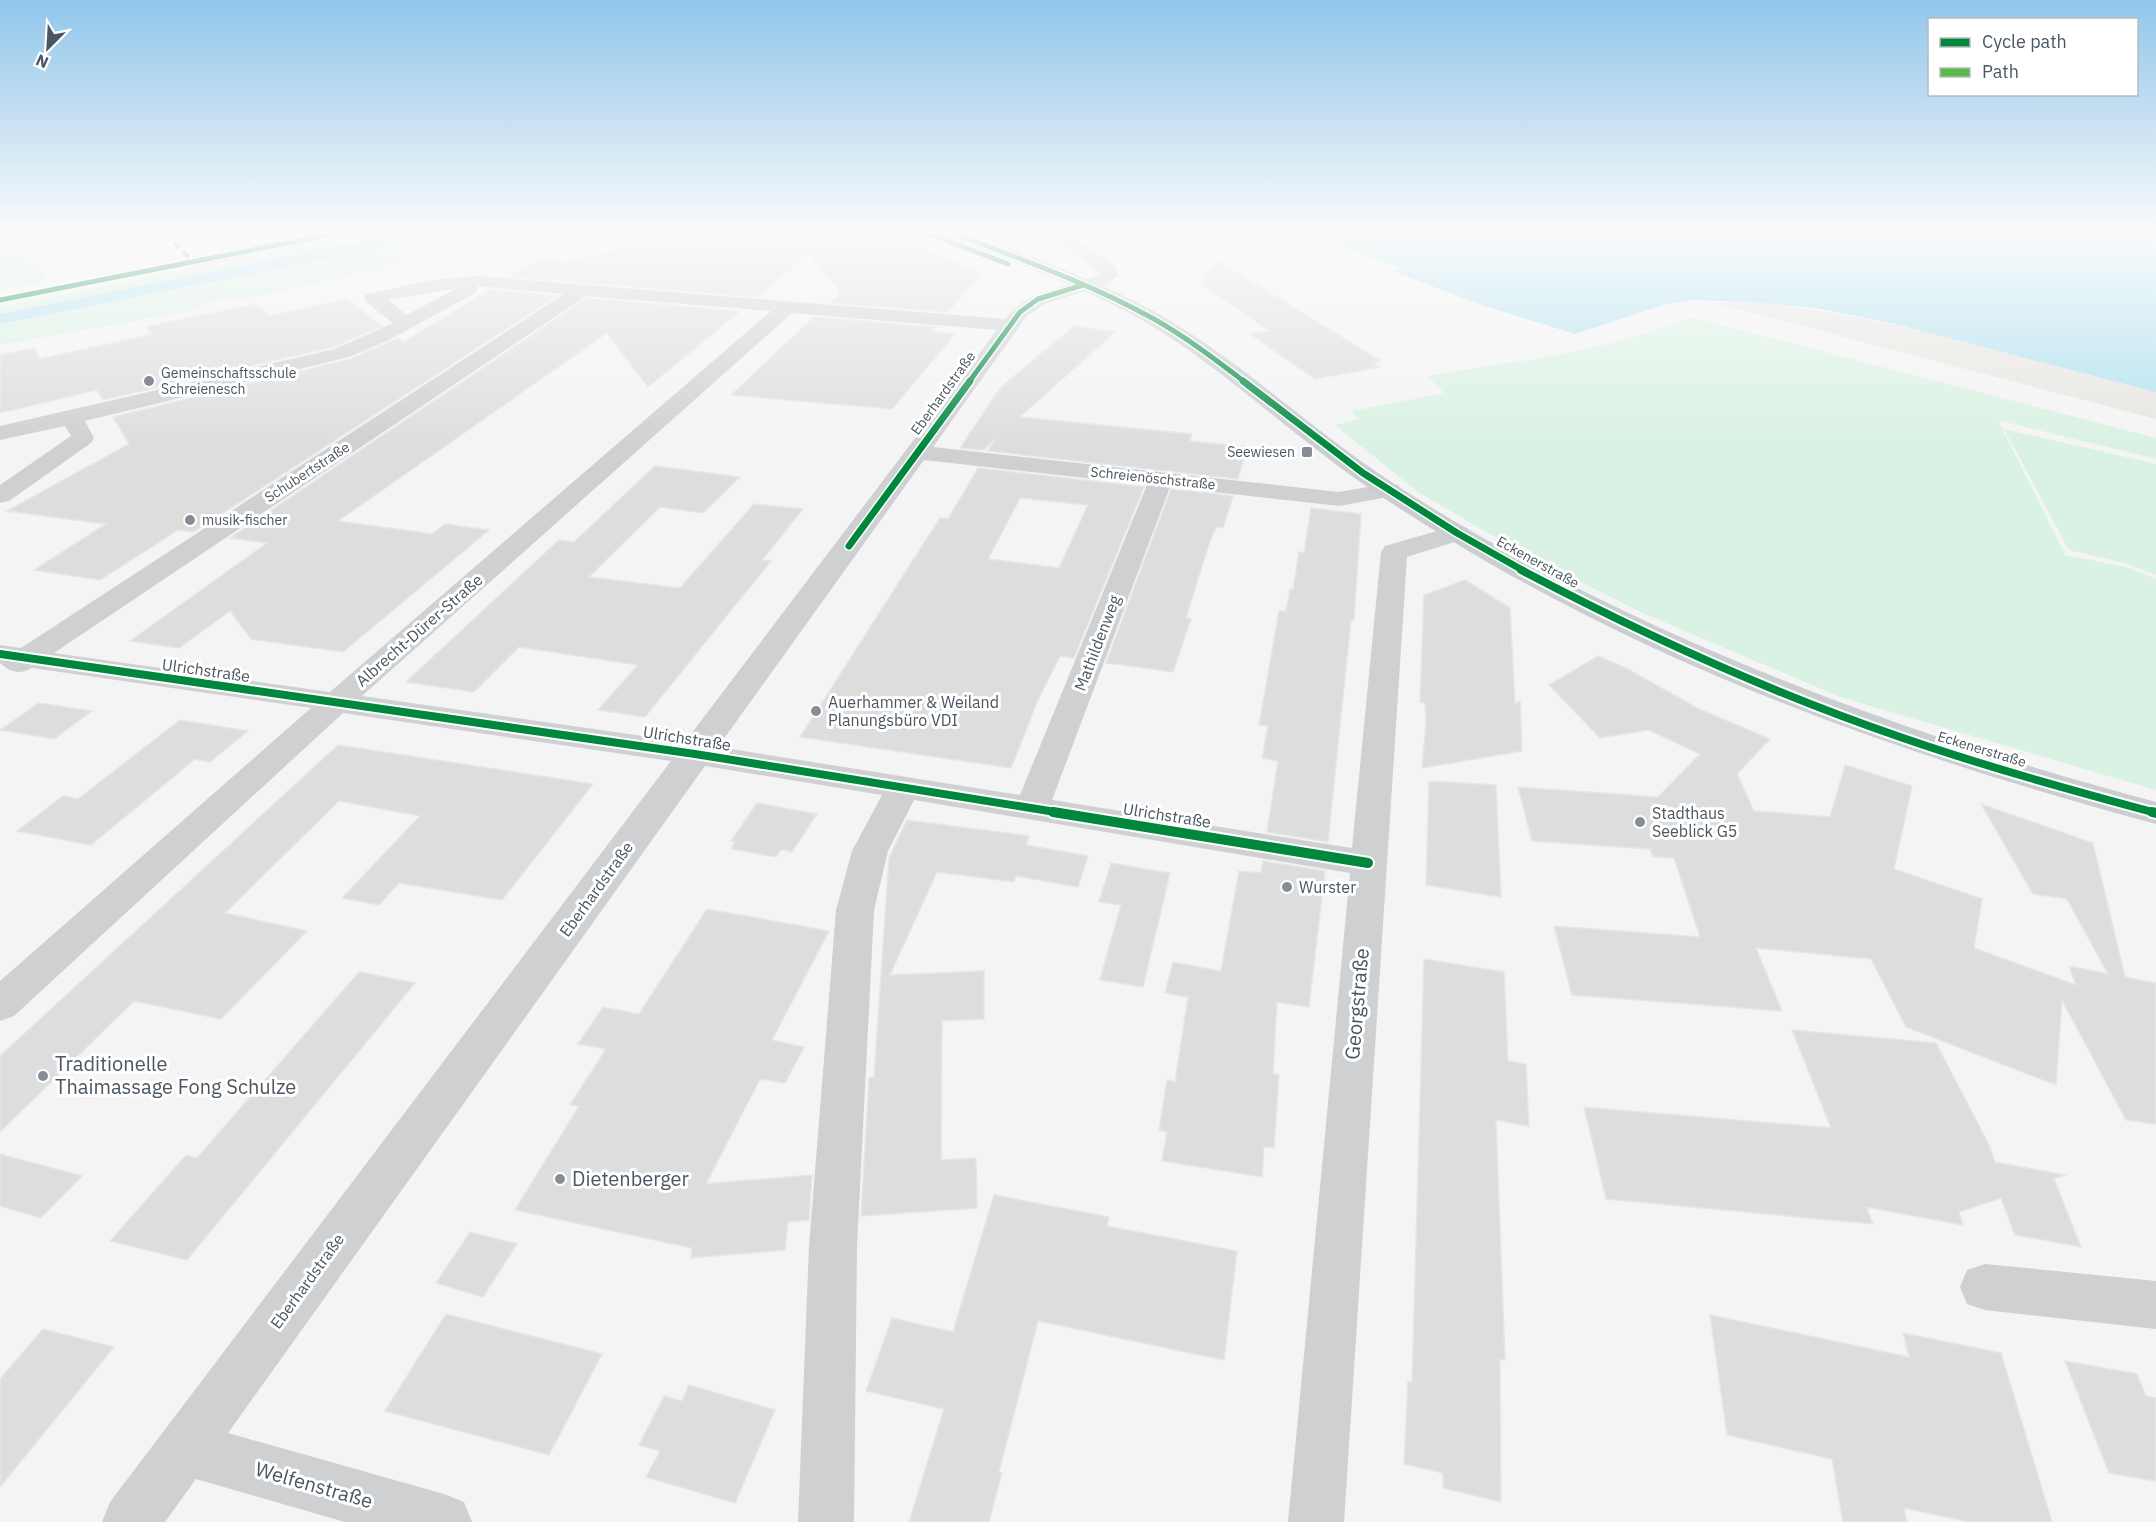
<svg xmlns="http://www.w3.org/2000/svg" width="2156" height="1522" viewBox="0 0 2156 1522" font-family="'IBM Plex Sans',sans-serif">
  <rect width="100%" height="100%" fill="#f4f4f4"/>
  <path fill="#d9f2e3" d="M 343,234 L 354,234 L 0,305 L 0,302 Z
    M 362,234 L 397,234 L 0,314 L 0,307 Z
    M 451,234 L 536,234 L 249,298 L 220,298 L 191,311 L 0,345 L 0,324 Z
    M 16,241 L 47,281 L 0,290 L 0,244 Z
    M 1690,317 L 2156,438 L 2156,459 L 1998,420 L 2065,555 L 2126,567 L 2156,579 L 2156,790 L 1840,697 L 1645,614 L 1517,550 L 1418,492 L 1335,425 L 1358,419 L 1352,411 L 1444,393 L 1428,376 C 1516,361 1608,352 1690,317 Z
    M 2004,429 L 2156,464 L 2156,575 L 2124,563 L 2069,550 Z"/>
  <path fill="#e7e6e1" d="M 1749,302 C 1888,315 2021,357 2156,392 L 2156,419 L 1714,303 Z"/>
  <path fill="#aee2f0" d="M 397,234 L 451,234 L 0,324 L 0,314 Z
    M 1304,234 L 2156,234 L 2156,392 L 1891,323 L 1815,308 L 1749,302 L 1691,300 L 1664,305 L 1575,334 L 1485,306 L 1392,271 L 1402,268 Z"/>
  <path fill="#ddddde" stroke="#e5e6e7" stroke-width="1.5" fill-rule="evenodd" d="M 682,234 L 887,234 L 981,273 L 948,312 L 830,303 L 841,292 L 808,254 L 757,297 L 511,277 L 541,258 L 563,262 Z
    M 1217,260 L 1381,361 L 1373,363 L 1380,367 L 1315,379 L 1250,334 L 1269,331 L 1202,284 Z
    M 490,290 L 557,296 L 194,532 L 178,530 L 100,580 L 34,570 L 106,524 L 7,511 L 129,444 L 113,417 L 350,359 L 398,338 L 403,342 Z
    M 587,298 L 740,311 L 648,387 L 607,333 L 338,521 L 432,534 L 445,524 L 489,530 L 343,652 L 251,639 L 230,611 L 179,648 L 130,641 L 267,543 L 230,538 Z
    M 347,299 L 382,326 L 334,347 L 103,400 L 97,390 L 0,413 L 0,355 L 34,348 L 40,359 L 153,334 L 146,327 L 256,304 L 269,316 Z
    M 814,317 L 936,327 L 932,332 L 955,334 L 892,409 L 731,395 Z
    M 1074,326 L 1115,332 L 1020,417 L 1192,434 L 1190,441 L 1247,447 L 1238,479 L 988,451 L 995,439 L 983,450 L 960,448 L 1000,388 Z
    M 655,466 L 740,477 L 703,513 L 660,507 L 589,577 L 680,588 L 754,504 L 803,509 L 762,560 L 771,561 L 645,717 L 598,710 L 638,665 L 519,647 L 474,692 L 406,682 L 559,540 L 574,542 Z
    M 978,468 L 1144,487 L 1074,658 L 1060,656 L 1038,700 L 1011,768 L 800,737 L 940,518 L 948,519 ZM 1020,498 L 1088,505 L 1059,568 L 988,559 Z
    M 1171,489 L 1233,496 L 1223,528 L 1216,527 L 1208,547 L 1186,618 L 1191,619 L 1173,672 L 1106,663 Z
    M 1311,508 L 1361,514 L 1354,620 L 1351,620 L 1328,842 L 1267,832 L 1278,761 L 1262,758 L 1268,726 L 1259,725 L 1279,611 L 1286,611 L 1290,589 L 1293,590 L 1299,552 L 1304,553 Z
    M 1465,580 L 1510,608 L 1515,704 L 1520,701 L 1522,751 L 1422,768 L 1426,723 L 1425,703 L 1420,702 L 1424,595 Z
    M 1598,656 L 1626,668 L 1697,708 L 1770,739 L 1737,774 L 1754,811 L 1830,817 L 1845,765 L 1912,786 L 1894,869 L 1982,899 L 1974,948 L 2076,985 L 2069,966 L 2108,974 L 2067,899 L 2033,894 L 1981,804 L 2093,843 L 2125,977 L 2156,983 L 2156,1124 L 2126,1120 L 2062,1000 L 2056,1085 L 1906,1027 L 1871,959 L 1756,948 L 1782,1011 L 1572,995 L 1554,926 L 1700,937 L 1674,858 L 1653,857 L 1650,849 L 1532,841 L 1518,787 L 1658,797 L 1700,754 L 1649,730 L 1600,738 L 1549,685 Z
    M 39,703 L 92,711 L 54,739 L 0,730 Z
    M 180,720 L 248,731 L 210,762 L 195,759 L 91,845 L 17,831 L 63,796 L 78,799 Z
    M 338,745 L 593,784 L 502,900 L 399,883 L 379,905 L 342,898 L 420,816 L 339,801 L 225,913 L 307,931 L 221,1019 L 134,1001 L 0,1132 L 0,1056 Z
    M 1429,781 L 1496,785 L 1501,897 L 1426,885 Z
    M 757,803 L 817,814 L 792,852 L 781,849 L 776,857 L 731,849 L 735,842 L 731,841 Z
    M 907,820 L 1029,836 L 1026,845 L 1088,856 L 1078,887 L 1016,876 L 1014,882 L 937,872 L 890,975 L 984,971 L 984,1019 L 942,1021 L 941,1160 L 976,1158 L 977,1208 L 861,1216 L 869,1078 L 874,1077 L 889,858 Z
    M 1263,861 L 1325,871 L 1309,1007 L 1277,1002 L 1273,1074 L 1279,1075 L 1274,1148 L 1264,1147 L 1262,1177 L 1162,1161 L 1167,1132 L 1159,1130 L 1167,1080 L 1175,1082 L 1188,997 L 1165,993 L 1173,962 L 1221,971 L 1239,871 L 1261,873 Z
    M 1111,863 L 1170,873 L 1143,987 L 1100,980 L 1121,905 L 1099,902 Z
    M 707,909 L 829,931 L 772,1040 L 804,1047 L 785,1083 L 760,1079 L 706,1184 L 812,1175 L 809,1220 L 788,1222 L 785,1250 L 691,1258 L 692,1248 L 515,1210 L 579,1106 L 570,1105 L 606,1049 L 578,1044 L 603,1007 L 639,1014 Z
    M 1424,959 L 1504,972 L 1508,1061 L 1526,1064 L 1529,1126 L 1496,1120 L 1505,1360 L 1500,1359 L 1501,1502 L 1443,1488 L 1443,1473 L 1404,1464 L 1408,1381 L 1412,1382 Z
    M 359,972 L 415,983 L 187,1260 L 110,1241 L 186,1155 L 197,1158 Z
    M 1792,1030 L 1936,1043 L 1988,1143 L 1995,1162 L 2065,1175 L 2054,1179 L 2081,1247 L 2015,1235 L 2001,1198 L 1959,1212 L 1963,1225 L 1866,1207 L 1873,1224 L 1606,1199 L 1584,1107 L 1831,1128 Z
    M 0,1154 L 82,1176 L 41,1218 L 0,1206 Z
    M 994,1195 L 1109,1217 L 1107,1226 L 1237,1251 L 1224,1360 L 1038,1321 L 999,1472 L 1002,1473 L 989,1522 L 909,1522 L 944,1409 L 866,1391 L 892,1318 L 953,1332 Z
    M 470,1232 L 517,1244 L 483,1297 L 436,1283 Z
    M 446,1314 L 602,1354 L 549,1455 L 385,1411 Z
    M 1710,1315 L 1909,1357 L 1903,1333 L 2001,1353 L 2052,1522 L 1969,1522 L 1904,1508 L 1907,1522 L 1843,1522 L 1832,1459 L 1727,1435 Z
    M 43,1329 L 114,1347 L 0,1487 L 0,1379 Z
    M 2065,1361 L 2137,1374 L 2146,1396 L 2156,1398 L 2156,1481 L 2109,1473 Z
    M 689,1385 L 775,1410 L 735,1503 L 646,1477 L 660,1451 L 639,1445 L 664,1396 L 682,1401 Z"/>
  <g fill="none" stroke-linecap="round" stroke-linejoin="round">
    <path fill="#ced0d2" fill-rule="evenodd" d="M 306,234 L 341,234 L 333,239 L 194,267 L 185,262 L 194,257 Z
      M 1051,234 L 1070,234 L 1115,266 L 1119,276 L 1105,285 L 1047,303 L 1027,316 L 933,447 L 1339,492 L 1389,483 L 1398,485 L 1401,490 L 1398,495 L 1339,506 L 1170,487 L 1052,800 L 1352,848 L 1381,552 L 1385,546 L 1458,525 L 1467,528 L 1471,533 L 1467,538 L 1407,557 L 1344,1522 L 1288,1522 L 1350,873 L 914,800 L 888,851 L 874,910 L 857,1246 L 854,1522 L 798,1522 L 809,1246 L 836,910 L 852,851 L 882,795 L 705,766 L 228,1433 L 444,1494 L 464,1502 L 472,1522 L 345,1522 L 196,1479 L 165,1522 L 102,1522 L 110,1502 L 671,761 L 343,713 L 14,1016 L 0,1021 L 0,981 L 311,708 L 32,668 C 18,676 9,671 0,663 L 0,645 L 21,648 L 564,294 L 476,286 L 478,289 L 475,293 L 389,340 L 349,357 L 85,421 L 94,438 L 91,443 L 9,501 L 0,503 L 0,485 L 71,436 L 65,426 L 0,440 L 0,426 L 335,349 L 393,323 L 366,302 L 364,298 L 366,294 L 432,280 L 476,276 L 1005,319 C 1029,288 1068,289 1101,274 ZM 457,288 L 407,315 L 388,300 ZM 586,296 L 771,311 L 330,692 L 54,653 ZM 792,313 L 997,330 L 685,742 L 362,696 ZM 924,460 L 1147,485 L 1020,795 L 718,747 Z
      M 1985,1264 L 2156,1281 L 2156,1329 L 1985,1310 L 1967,1304 L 1960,1287 L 1967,1270 Z"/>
    <path fill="#caced1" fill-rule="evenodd" d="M 948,234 C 980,234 1008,248 1038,259 C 1091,280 1143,302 1190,333 C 1249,371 1301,418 1358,459 C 1413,498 1472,533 1531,564 C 1730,670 1939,744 2156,802 L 2156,824 C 1905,756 1668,673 1445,537 C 1403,511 1360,484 1321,453 C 1267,412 1216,366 1158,330 C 1114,302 1065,282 1017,263 C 995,255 965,249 948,234 Z"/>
    <path stroke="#58b947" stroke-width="4.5" stroke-dasharray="8 4.5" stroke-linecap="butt" d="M 165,234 L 194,262"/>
    <g stroke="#fff" stroke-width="8">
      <path id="cycleway-far3" d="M 929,234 L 1008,264
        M 956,234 C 1023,260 1091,284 1154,319 C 1186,337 1216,360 1245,382
        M 0,300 L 333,234
        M 969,382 L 1020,312 L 1038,299 L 1083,285"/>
    </g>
    <g stroke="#fff" stroke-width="10">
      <path id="cycleway-far2" d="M 1243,381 L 1363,473 L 1457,533 L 1524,571
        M 849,546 L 970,381"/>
    </g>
    <g stroke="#fff" stroke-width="12">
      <path id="cycleway-far1" d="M 1521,570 C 1644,635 1771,693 1903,738 C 1987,767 2071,790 2156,813
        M 0,654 L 695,754 L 1062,813"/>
    </g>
    <g stroke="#fff" stroke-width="14">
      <path id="cycleway" d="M 1053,812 L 1368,863
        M 2152,812 L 2156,813"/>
    </g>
    <use href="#cycleway-far3" stroke="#00873e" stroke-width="5"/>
    <use href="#cycleway-far2" stroke="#00873e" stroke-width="7"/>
    <use href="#cycleway-far1" stroke="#00873e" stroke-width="8"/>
    <use href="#cycleway" stroke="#00873e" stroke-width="10"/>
  </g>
  <linearGradient id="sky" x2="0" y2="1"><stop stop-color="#91c6eb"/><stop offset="0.52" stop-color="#fafafa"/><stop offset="1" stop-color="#fafafa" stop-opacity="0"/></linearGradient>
  <rect width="2156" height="447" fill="url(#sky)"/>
  <g fill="#868d94" stroke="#fff" stroke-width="2">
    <circle cx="149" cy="381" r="6"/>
    <rect x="1301" y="446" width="12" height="12" rx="3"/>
    <circle cx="190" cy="520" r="6"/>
    <circle cx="816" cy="711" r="6"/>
    <circle cx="1640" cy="822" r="6"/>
    <circle cx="1287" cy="887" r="6"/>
    <circle cx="43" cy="1076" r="6"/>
    <circle cx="560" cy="1179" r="6"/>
  </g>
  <g text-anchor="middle" stroke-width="6" stroke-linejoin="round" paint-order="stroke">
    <g font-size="14" fill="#4a5661" stroke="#fff" text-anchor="start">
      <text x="161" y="378">Gemeinschaftsschule<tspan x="161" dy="16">Schreienesch</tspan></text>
      <text x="1295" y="457" text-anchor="end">Seewiesen</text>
      <text x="202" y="525">musik-fischer</text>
    </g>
    <g font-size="14" fill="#4a5661" stroke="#fff">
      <text transform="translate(943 393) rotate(-54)" y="5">Eberhardstraße</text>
      <text transform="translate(307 472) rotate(-33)" y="5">Schubertstraße</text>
      <text transform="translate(1153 478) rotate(6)" y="5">Schreienöschstraße</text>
      <text transform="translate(1538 562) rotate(29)" y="5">Eckenerstraße</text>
      <text transform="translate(1982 749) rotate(17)" y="5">Eckenerstraße</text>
    </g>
    <g font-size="16" fill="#4a5661" stroke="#fff">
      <text transform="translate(419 630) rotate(-41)" y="6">Albrecht-Dürer-Straße</text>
      <text transform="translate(1097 643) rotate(-69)" y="6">Mathildenweg</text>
      <text transform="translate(206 670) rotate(8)" y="6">Ulrichstraße</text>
      <text transform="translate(687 738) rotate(9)" y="6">Ulrichstraße</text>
      <text transform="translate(1167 815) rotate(9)" y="6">Ulrichstraße</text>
      <text transform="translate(596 889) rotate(-54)" y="6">Eberhardstraße</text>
      <text transform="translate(307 1281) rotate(-54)" y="6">Eberhardstraße</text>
    </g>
    <g font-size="16" fill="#4a5661" stroke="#fff" text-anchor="start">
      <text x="828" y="708">Auerhammer &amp; Weiland<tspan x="828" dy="18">Planungsbüro VDI</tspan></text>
      <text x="1652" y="819">Stadthaus<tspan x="1652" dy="18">Seeblick G5</tspan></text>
      <text x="1299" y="893">Wurster</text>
    </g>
    <g font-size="20" fill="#4a5661" stroke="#fff">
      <text transform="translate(1357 1004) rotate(-85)" y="7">Georgstraße</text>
      <text transform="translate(314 1485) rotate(16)" y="7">Welfenstraße</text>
    </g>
    <g font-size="20" fill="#4a5661" stroke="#fff" text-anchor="start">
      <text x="55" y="1071">Traditionelle<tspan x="55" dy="23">Thaimassage Fong Schulze</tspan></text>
      <text x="572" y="1186">Dietenberger</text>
    </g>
  </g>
  <rect x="1928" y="18" width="210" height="78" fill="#ffffff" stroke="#b7bbc0" stroke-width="1.5"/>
  <rect x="1940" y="38" width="30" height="9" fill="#00873e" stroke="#b7bbc0" stroke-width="1.5"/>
  <text x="1982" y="48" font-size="18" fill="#4a5661">Cycle path</text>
  <rect x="1940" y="68" width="30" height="9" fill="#58b947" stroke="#b7bbc0" stroke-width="1.5"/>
  <text x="1982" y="78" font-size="18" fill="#4a5661">Path</text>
  <g transform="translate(48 48) rotate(204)" stroke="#ffffff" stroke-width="4.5" paint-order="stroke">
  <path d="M0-4.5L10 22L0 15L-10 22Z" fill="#4a5661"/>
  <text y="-9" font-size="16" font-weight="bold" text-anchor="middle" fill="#4a5661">N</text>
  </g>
</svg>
